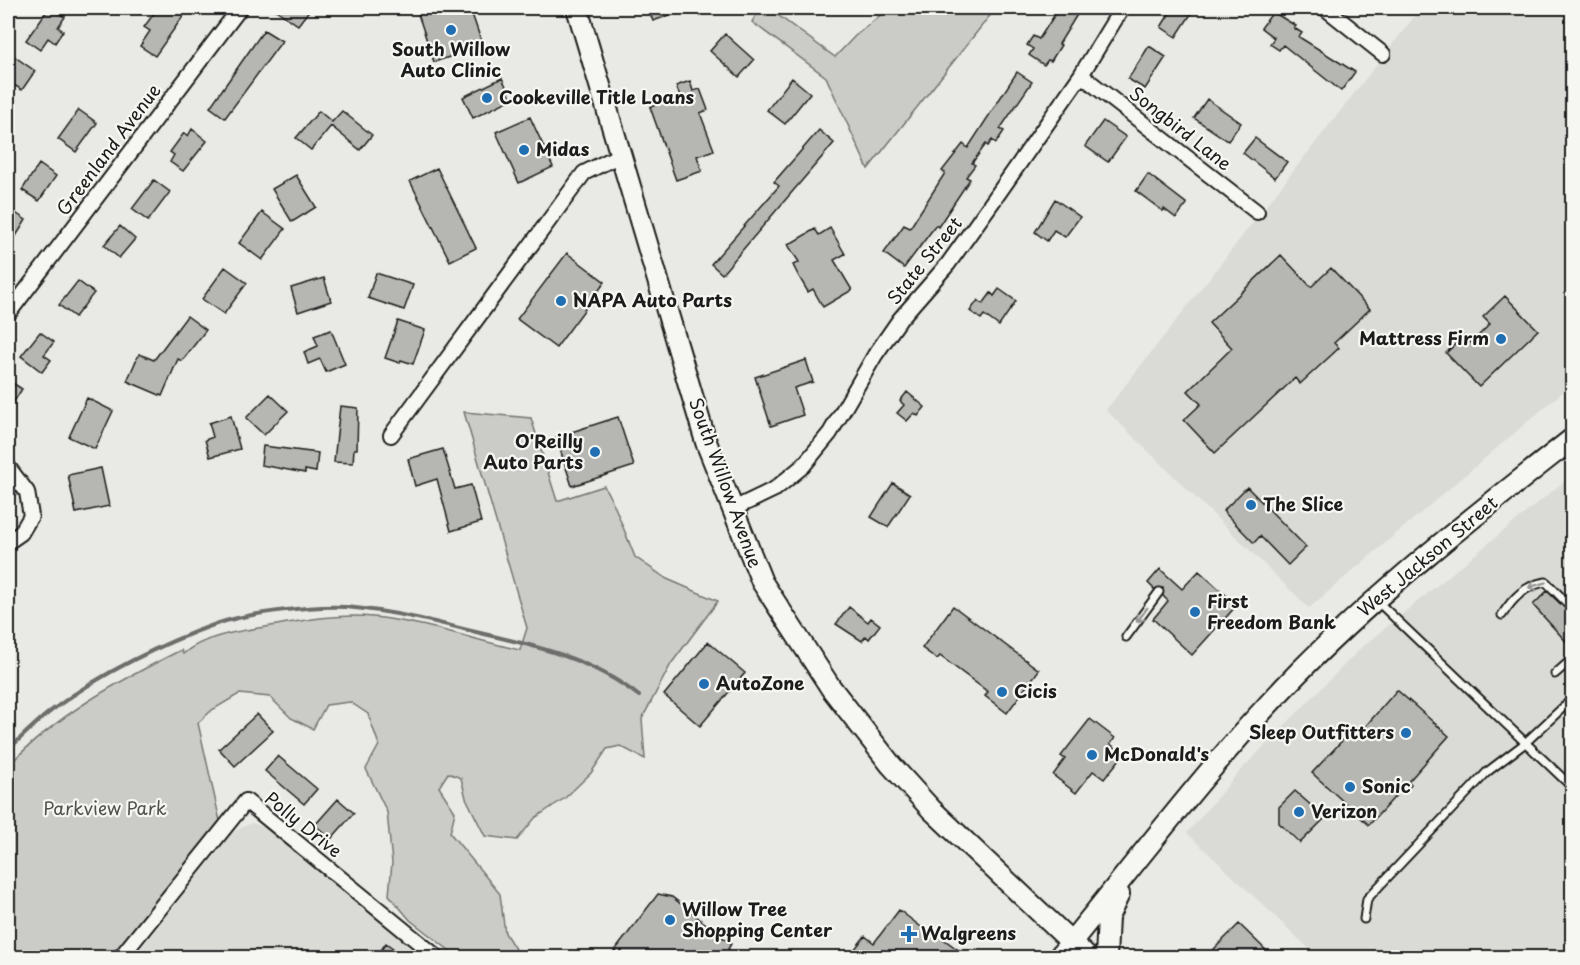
<svg xmlns="http://www.w3.org/2000/svg" width="1580" height="965" viewBox="0 0 1580 965" font-family="'Playpen Sans',sans-serif">
  <rect width="100%" height="100%" fill="#e9e9e5"/>
  <filter id="ink" filterUnits="userSpaceOnUse"><feTurbulence type="fractalNoise" baseFrequency=".0167" numOctaves="2"/><feDisplacementMap in="SourceGraphic" scale="12" xChannelSelector="R" yChannelSelector="G"/><feConvolveMatrix kernelMatrix="1 2 1 2 8 2 1 2 1" color-interpolation-filters="sRGB"/></filter>
  <g filter="url(#ink)">
    <path fill="#dadad6" d="M 1421,8 L 1572,8 L 1572,384 L 1309,608 L 1106,410 Z
      M 1572,475 L 1572,957 L 1318,957 L 1187,833 L 1239,772 L 1362,647 Z
      M 252,823 L 272,830 L 428,958 L 133,958 L 233,832 Z"/>
    <path fill="#cbcbc7" stroke="#747472" stroke-width="1.5" d="M 760,8 L 768,8 L 835,57 L 855,36 L 889,8 L 996,8 L 868,169 L 826,77 L 752,22 Z
      M 464,412 L 531,418 L 557,501 L 604,486 L 615,507 L 635,557 L 667,579 L 718,601 L 671,664 L 642,719 L 645,759 L 620,746 L 607,749 L 591,773 L 565,798 L 535,818 L 517,840 L 485,836 L 466,798 L 461,778 L 448,773 L 439,787 L 455,812 L 450,833 L 500,894 L 505,933 L 520,957 L 458,957 L 410,920 L 389,895 L 392,863 L 387,812 L 366,769 L 379,745 L 368,714 L 350,702 L 326,705 L 313,729 L 291,718 L 270,697 L 239,694 L 212,710 L 198,723 L 220,821 L 111,957 L 8,957 L 8,766 C 58,714 117,682 181,650 L 183,654 C 202,637 234,632 259,628 C 296,622 335,613 373,617 C 423,622 471,639 520,650 L 527,628 Z"/>
    <g fill="none" stroke-linecap="round" stroke-linejoin="round">
      <path stroke="#6d6d6c" stroke-width="4" d="M 8,750 C 23,736 38,720 55,708 C 100,674 163,643 216,624 C 248,613 313,605 346,607 C 392,611 436,622 480,633 C 537,646 592,659 639,696"/>
    </g>
    <path fill="#b6b6b3" stroke="#1c1c1c" stroke-width="1.5" d="M 49,8 L 65,17 L 58,27 L 63,31 L 55,43 L 48,38 L 40,50 L 26,40 Z
      M 158,8 L 189,8 L 155,56 L 140,46 L 150,31 L 144,27 Z
      M 273,8 L 311,8 L 298,25 Z
      M 437,8 L 470,8 L 483,46 L 434,62 L 418,14 Z
      M 648,8 L 686,8 L 687,9 L 653,21 Z
      M 1059,8 L 1081,8 L 1059,44 L 1061,45 L 1051,61 L 1048,60 L 1044,65 L 1029,55 L 1033,49 L 1027,45 L 1033,36 L 1039,39 Z
      M 1173,8 L 1195,8 L 1176,37 L 1161,27 Z
      M 1273,12 L 1296,26 L 1294,28 L 1302,33 L 1299,37 L 1355,72 L 1341,91 L 1283,45 L 1279,50 L 1270,44 L 1274,38 L 1261,28 Z
      M 264,30 L 282,41 L 225,118 L 210,107 Z
      M 725,34 L 754,60 L 739,77 L 710,51 Z
      M 1149,46 L 1166,57 L 1145,89 L 1128,79 Z
      M 8,52 L 35,71 L 22,90 L 14,85 L 8,96 Z
      M 1017,72 L 1032,82 L 1000,129 L 1004,131 L 996,143 L 992,140 L 988,146 L 986,144 L 972,163 L 975,165 L 966,177 L 970,179 L 938,227 L 936,225 L 904,268 L 884,253 L 904,225 L 910,228 L 945,173 L 942,171 L 963,144 L 968,148 Z
      M 502,78 L 512,99 L 473,118 L 463,97 Z
      M 792,78 L 810,93 L 785,124 L 767,110 Z
      M 690,81 L 693,91 L 700,89 L 708,110 L 700,113 L 714,150 L 697,156 L 702,171 L 676,180 L 650,107 L 680,96 L 676,86 Z
      M 1207,99 L 1241,123 L 1228,141 L 1194,118 Z
      M 79,110 L 97,123 L 76,152 L 58,139 Z
      M 319,111 L 332,122 L 342,111 L 372,135 L 360,150 L 331,126 L 311,150 L 296,138 Z
      M 530,117 L 553,167 L 519,183 L 496,132 Z
      M 1103,121 L 1126,137 L 1108,162 L 1085,146 Z
      M 192,129 L 207,141 L 183,171 L 170,162 L 174,155 L 170,152 L 184,133 L 188,136 Z
      M 819,130 L 834,143 L 722,274 L 711,264 L 779,186 L 774,182 Z
      M 1255,138 L 1287,162 L 1275,178 L 1243,153 Z
      M 39,164 L 56,176 L 39,201 L 22,190 Z
      M 437,168 L 476,248 L 450,261 L 410,181 Z
      M 1148,174 L 1187,204 L 1176,218 L 1164,209 L 1163,211 L 1136,191 Z
      M 296,175 L 316,207 L 292,222 L 272,189 Z
      M 154,180 L 170,192 L 148,221 L 132,209 Z
      M 1055,199 L 1080,217 L 1065,237 L 1054,230 L 1047,241 L 1035,232 Z
      M 8,208 L 26,220 L 8,249 Z
      M 262,212 L 285,229 L 262,260 L 239,243 Z
      M 120,226 L 135,239 L 119,258 L 104,245 Z
      M 830,228 L 845,254 L 834,260 L 852,290 L 823,307 L 813,289 L 808,292 L 798,275 L 793,265 L 799,262 L 788,245 L 815,229 L 819,235 Z
      M 567,253 L 605,282 L 556,348 L 517,319 Z
      M 1281,255 L 1311,287 L 1331,268 L 1370,309 L 1334,343 L 1339,348 L 1300,384 L 1295,378 L 1215,453 L 1184,420 L 1201,404 L 1188,391 L 1232,348 L 1209,323 Z
      M 225,267 L 247,283 L 224,314 L 202,299 Z
      M 376,273 L 413,285 L 404,310 L 368,298 Z
      M 324,278 L 331,301 L 298,312 L 291,288 Z
      M 78,281 L 94,293 L 75,317 L 59,305 Z
      M 999,289 L 1016,301 L 999,326 L 984,315 L 981,319 L 970,311 L 978,300 L 983,304 L 991,293 L 994,296 Z
      M 1505,296 L 1538,330 L 1479,387 L 1446,353 L 1464,336 L 1471,343 L 1490,324 L 1483,317 Z
      M 187,316 L 206,330 L 182,361 L 178,359 L 162,396 L 127,381 L 139,354 L 154,360 Z
      M 398,321 L 425,330 L 413,364 L 401,360 L 400,363 L 385,358 Z
      M 331,330 L 345,364 L 326,372 L 320,359 L 308,364 L 304,352 L 318,346 L 314,336 Z
      M 40,332 L 54,342 L 44,355 L 51,360 L 42,372 L 21,356 Z
      M 806,360 L 813,382 L 794,388 L 803,415 L 771,426 L 755,377 Z
      M 8,380 L 22,389 L 8,411 Z
      M 907,392 L 925,407 L 918,416 L 914,413 L 907,421 L 897,413 L 904,405 L 900,401 Z
      M 270,394 L 288,411 L 264,435 L 246,418 Z
      M 87,398 L 113,411 L 95,449 L 69,437 Z
      M 340,406 L 358,408 L 357,449 L 354,449 L 353,463 L 334,462 Z
      M 231,416 L 240,449 L 210,457 L 205,440 L 213,437 L 209,423 Z
      M 618,417 L 634,466 L 572,486 L 556,437 Z
      M 263,446 L 318,453 L 316,472 L 305,470 L 305,473 L 261,465 Z
      M 443,449 L 455,489 L 471,485 L 481,522 L 451,531 L 437,479 L 415,486 L 408,459 Z
      M 101,468 L 109,506 L 76,513 L 68,475 Z
      M 893,483 L 910,494 L 888,527 L 871,517 Z
      M 1247,487 L 1306,547 L 1288,565 L 1260,536 L 1254,543 L 1223,511 Z
      M 1160,569 L 1182,589 L 1199,571 L 1237,605 L 1192,655 L 1153,619 L 1168,601 L 1163,596 L 1163,588 L 1154,589 L 1148,583 Z
      M 1547,591 L 1572,615 L 1572,648 L 1533,605 Z
      M 953,606 L 1039,670 L 1007,713 L 985,696 L 988,692 L 940,656 L 937,659 L 922,648 Z
      M 849,607 L 868,622 L 871,618 L 880,625 L 869,639 L 866,636 L 862,641 L 836,624 Z
      M 708,642 L 745,673 L 700,726 L 664,695 Z
      M 1397,690 L 1449,736 L 1408,782 L 1411,785 L 1404,793 L 1401,790 L 1369,825 L 1312,773 L 1351,731 L 1357,736 Z
      M 257,714 L 273,731 L 235,766 L 219,749 Z
      M 1090,719 L 1115,738 L 1110,744 L 1124,754 L 1104,779 L 1093,771 L 1076,793 L 1053,775 L 1065,759 L 1061,756 Z
      M 278,756 L 317,789 L 304,804 L 265,771 Z
      M 1295,791 L 1325,818 L 1300,843 L 1279,823 L 1279,807 Z
      M 338,799 L 354,813 L 331,839 L 315,825 Z
      M 658,894 L 672,897 L 731,944 L 728,949 L 739,957 L 610,957 Z
      M 899,910 L 929,933 L 931,930 L 968,957 L 864,957 L 854,950 L 865,936 L 874,943 Z
      M 1239,924 L 1273,957 L 1206,957 Z
      M 386,943 L 405,957 L 376,957 Z"/>
    <g fill="none" stroke-linecap="round" stroke-linejoin="round">
      <g stroke="#1c1c1c" stroke-width="11">
        <path id="lane" d="M 1377,601 L 1572,787
          M 1502,615 C 1513,598 1525,585 1546,582 L 1572,608
          M 1126,637 L 1159,592
          M 1555,674 L 1572,659
          M 1364,919 L 1367,899 L 1487,772 L 1524,744 L 1572,699"/>
      </g>
      <g stroke="#1c1c1c" stroke-width="18">
        <path id="street" d="M 1325,8 L 1383,54
          M 1081,75 L 1257,212
          M 8,314 L 240,8
          M 391,435 L 584,173 L 620,155
          M 8,467 L 27,492 L 31,516 L 21,533 L 8,542
          M 731,510 L 775,489 L 803,466 L 830,433 L 875,355 L 900,319 L 948,264 L 993,201 L 1081,75 L 1122,8
          M 120,958 L 246,801 L 438,958"/>
      </g>
      <g stroke="#1c1c1c" stroke-width="24">
        <path id="secondary" d="M 577,8 L 706,442 L 762,582 L 831,688 L 891,765 L 931,809 L 1088,958
          M 1058,958 C 1137,862 1212,761 1299,672 C 1384,586 1478,513 1572,439
          M 1106,958 L 1108,917 L 1119,894"/>
      </g>
      <use href="#lane" stroke="#f6f6f2" stroke-width="7"/>
      <use href="#street" stroke="#f6f6f2" stroke-width="14"/>
      <use href="#secondary" stroke="#f6f6f2" stroke-width="20"/>
    </g>
    <defs><path id="oneway-shaft" d="M-6 0H5M1.5-3L5.5 0L1.5 3" fill="none" stroke-width="1.6" stroke-linecap="round" stroke-linejoin="round" transform="scale(1.5)"/></defs>
    <g stroke="#949492">
      <use href="#oneway-shaft" transform="translate(1537 585) rotate(163)"/>
      <use href="#oneway-shaft" transform="translate(1142 615) rotate(126)"/>
    </g>
  </g>
  <g fill="#1f6fb2" stroke="#f6f6f2" stroke-width="2">
    <circle cx="451" cy="30" r="6"/>
    <circle cx="487" cy="98" r="6"/>
    <circle cx="524" cy="150" r="6"/>
    <circle cx="561" cy="301" r="6"/>
    <circle cx="1501" cy="339" r="6"/>
    <circle cx="595" cy="452" r="6"/>
    <circle cx="1251" cy="505" r="6"/>
    <circle cx="1195" cy="612" r="6"/>
    <circle cx="704" cy="684" r="6"/>
    <circle cx="1002" cy="692" r="6"/>
    <circle cx="1406" cy="733" r="6"/>
    <circle cx="1092" cy="755" r="6"/>
    <circle cx="1350" cy="787" r="6"/>
    <circle cx="1299" cy="812" r="6"/>
    <circle cx="670" cy="920" r="6"/>
    <path d="M906 925h6v6h6v6h-6v6h-6v-6h-6v-6h6z"/>
  </g>
  <g text-anchor="middle" stroke-width="4.5" stroke-linejoin="round" paint-order="stroke">
    <g font-size="18" font-weight="bold" fill="#1c1c1c" stroke="#f6f6f2" text-anchor="start">
      <text x="451" y="56" text-anchor="middle">South Willow<tspan x="451" dy="21">Auto Clinic</tspan></text>
      <text x="499" y="104">Cookeville Title Loans</text>
      <text x="536" y="156">Midas</text>
      <text x="573" y="307">NAPA Auto Parts</text>
      <text x="1489" y="345" text-anchor="end">Mattress Firm</text>
      <text x="583" y="448" text-anchor="end">O'Reilly<tspan x="583" dy="21">Auto Parts</tspan></text>
      <text x="1263" y="511">The Slice</text>
      <text x="1207" y="608">First<tspan x="1207" dy="21">Freedom Bank</tspan></text>
      <text x="716" y="690">AutoZone</text>
      <text x="1014" y="698">Cicis</text>
      <text x="1394" y="739" text-anchor="end">Sleep Outfitters</text>
      <text x="1104" y="761">McDonald's</text>
      <text x="1362" y="793">Sonic</text>
      <text x="1311" y="818">Verizon</text>
      <text x="682" y="916">Willow Tree<tspan x="682" dy="21">Shopping Center</tspan></text>
      <text x="921" y="940">Walgreens</text>
    </g>
    <g font-size="18" fill="#1c1c1c" stroke="#f6f6f2">
      <text transform="translate(1180 129) rotate(38)" y="6">Songbird Lane</text>
      <text transform="translate(109 150) rotate(-53)" y="6">Greenland Avenue</text>
      <text transform="translate(925 261) rotate(-51)" y="6">State Street</text>
      <text transform="translate(725 483) rotate(70)" y="6">South Willow Avenue</text>
      <text transform="translate(1428 557) rotate(-40)" y="6">West Jackson Street</text>
      <text transform="translate(303 825) rotate(39)" y="6">Polly Drive</text>
    </g>
    <g font-size="18" fill="#51514f" stroke="#f6f6f2">
      <text x="105" y="815">Parkview Park</text>
    </g>
  </g>
  <rect width="1580" height="965" fill="none" stroke="#f6f6f2" stroke-width="30"/>
  <rect x="15" y="15" width="1550" height="935" fill="none" stroke="#1c1c1c" stroke-width="2" filter="url(#ink)"/>
</svg>
